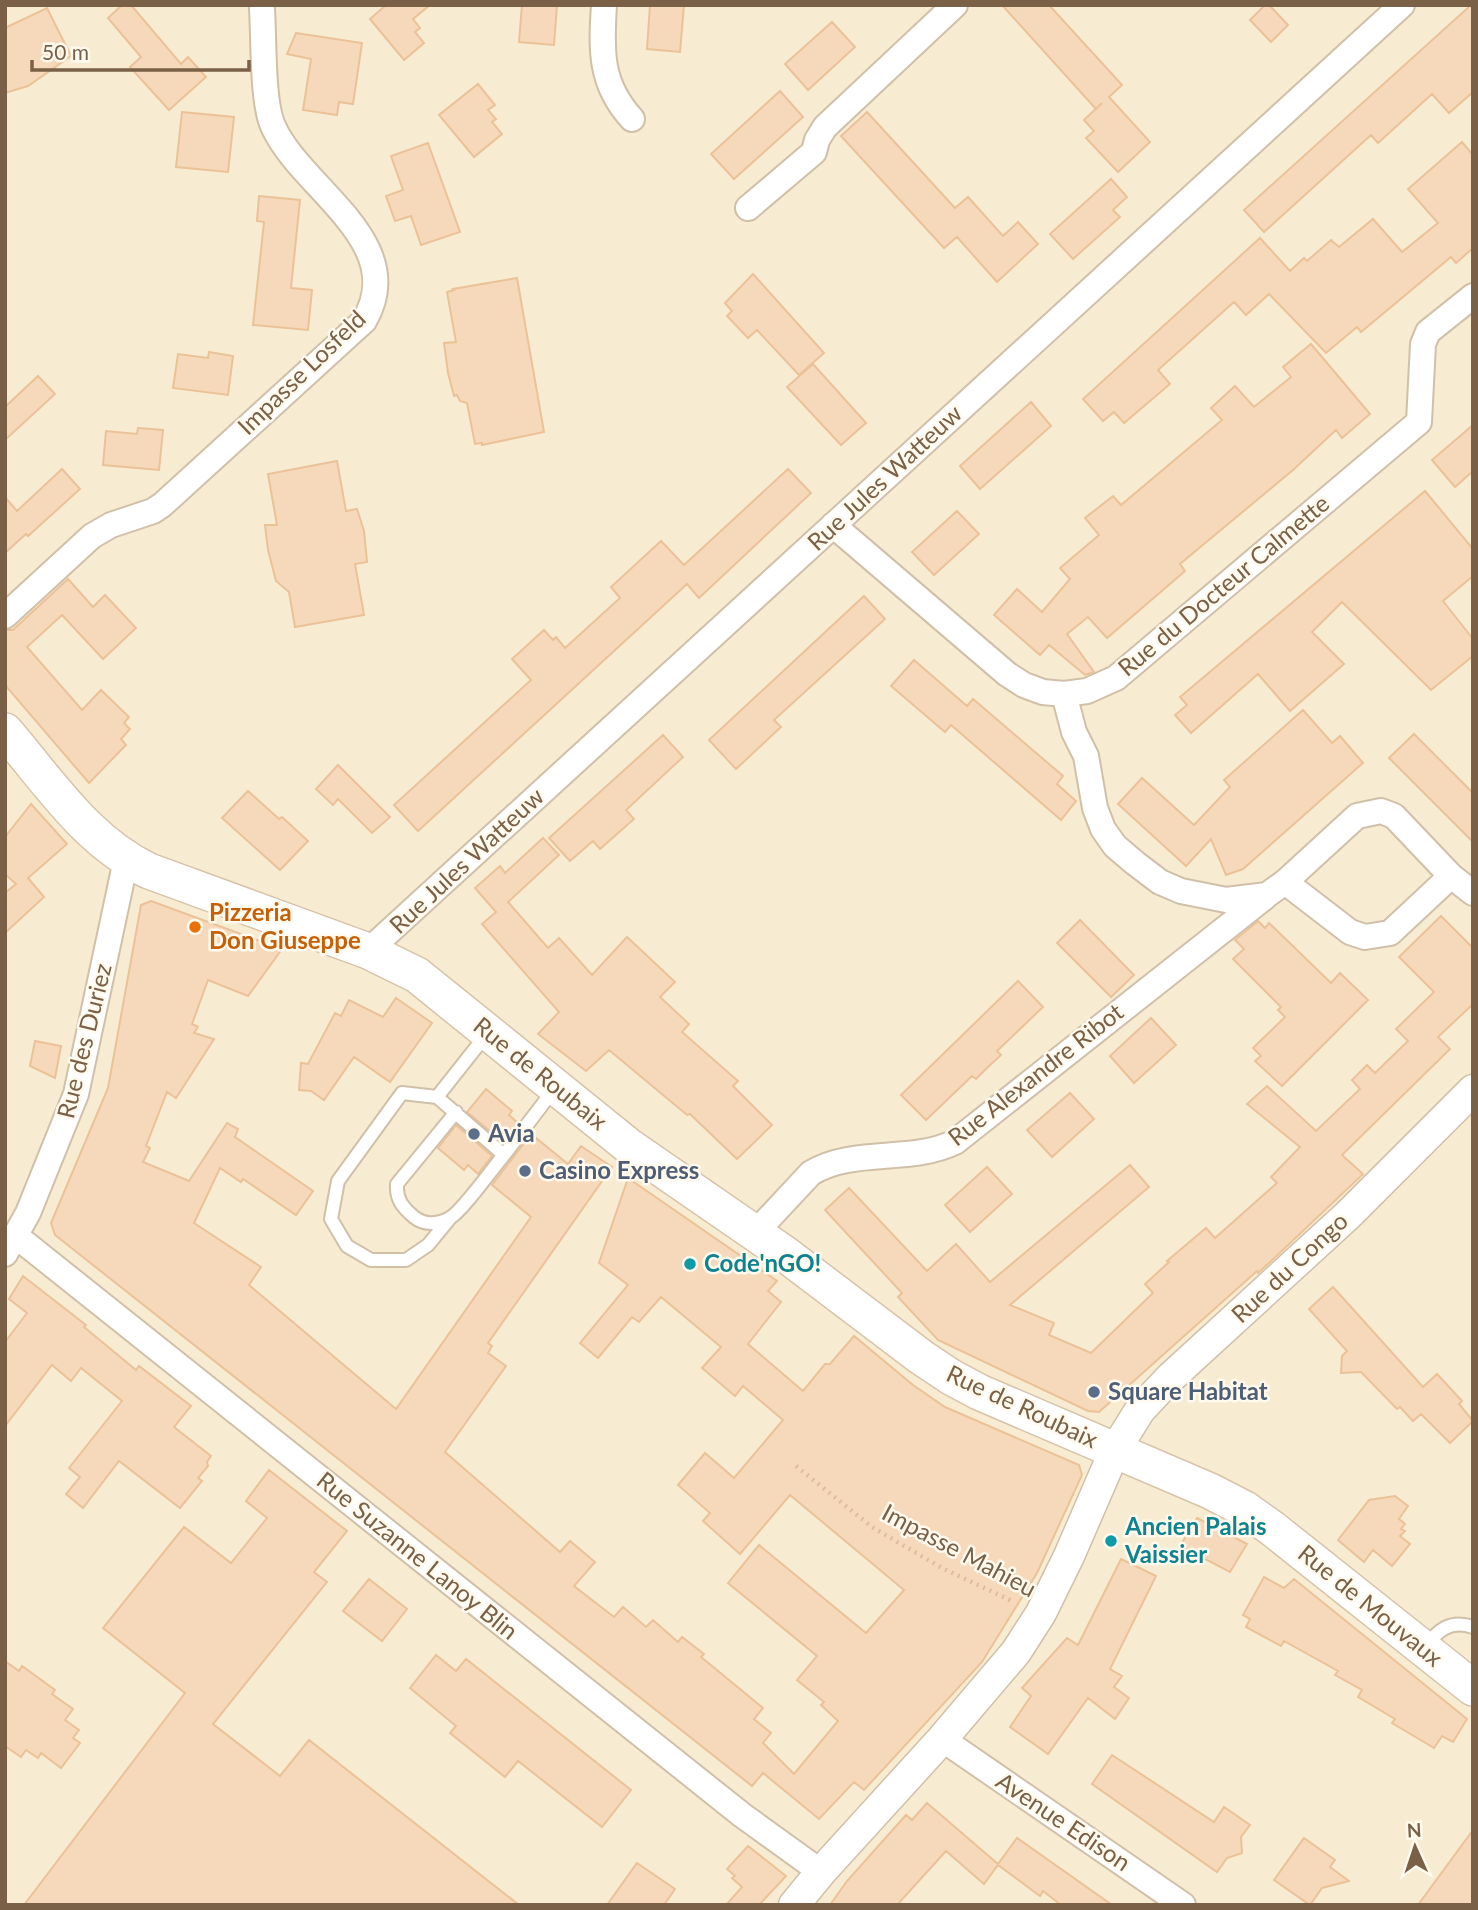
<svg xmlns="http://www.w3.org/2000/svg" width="1478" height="1910" viewBox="0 0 1478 1910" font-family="Lato,sans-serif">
  <rect width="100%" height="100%" fill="#fef8e5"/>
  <path fill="#f7ebd2" d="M 5,5 L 1473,5 L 1473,1905 L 5,1905 Z"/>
  <path fill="#f6d9ba" stroke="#ebc298" stroke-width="2" d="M 122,5 L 131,5 L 181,64 L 188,57 L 206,77 L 169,110 L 130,67 L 141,57 L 108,18 Z
    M 386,5 L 430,5 L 413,19 L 420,28 L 415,32 L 424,43 L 404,60 L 370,19 Z
    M 522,5 L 557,5 L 554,45 L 519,42 Z
    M 650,5 L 684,5 L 680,52 L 647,49 Z
    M 1002,5 L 1049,5 L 1122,85 L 1109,97 L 1150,142 L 1118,172 L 1086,138 L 1094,131 L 1084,120 L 1102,103 L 1096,109 Z
    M 1265,5 L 1269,5 L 1288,25 L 1271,42 L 1250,20 Z
    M 1471,5 L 1473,5 L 1473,92 L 1449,113 L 1432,94 L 1378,143 L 1371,135 L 1264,232 L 1244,210 Z
    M 47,8 L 71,56 L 28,86 L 5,93 L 5,28 Z
    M 832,22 L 855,47 L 808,90 L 785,64 Z
    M 296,33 L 362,43 L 353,104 L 339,102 L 337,115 L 303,110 L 311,59 L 287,54 Z
    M 478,84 L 495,105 L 488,110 L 496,119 L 492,122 L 502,134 L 474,157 L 439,115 Z
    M 780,91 L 803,117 L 734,179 L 711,154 Z
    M 182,112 L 234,117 L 228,172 L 176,167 Z
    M 867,112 L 955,208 L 968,197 L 1003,236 L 1018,222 L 1038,244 L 997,282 L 957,237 L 944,248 L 841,136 Z
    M 1462,142 L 1473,155 L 1473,248 L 1456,263 L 1451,257 L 1361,332 L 1357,327 L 1326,353 L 1269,294 L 1246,315 L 1234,302 L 1158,370 L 1170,384 L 1124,423 L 1114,412 L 1103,421 L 1083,399 L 1260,238 L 1290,271 L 1304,258 L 1307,261 L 1331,240 L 1339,247 L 1373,219 L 1402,252 L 1438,223 L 1408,189 Z
    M 428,143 L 460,232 L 421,245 L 411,216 L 395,221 L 386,196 L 403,190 L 391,156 Z
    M 1111,179 L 1127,197 L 1113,210 L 1120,217 L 1073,259 L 1050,234 Z
    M 259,196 L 300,200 L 291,288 L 312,290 L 308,330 L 253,325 L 264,222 L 257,221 Z
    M 753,274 L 824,353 L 799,375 L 757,330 L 748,338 L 727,316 L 732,311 L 725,303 Z
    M 517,278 L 544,432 L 482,445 L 482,443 L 475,444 L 467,403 L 460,401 L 457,395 L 454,396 L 448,373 L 444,343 L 456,342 L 447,292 L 454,290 L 453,289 Z
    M 1311,344 L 1370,414 L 1342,438 L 1336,430 L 1293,470 L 1180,564 L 1185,571 L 1107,638 L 1088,617 L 1067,634 L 1094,672 L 1085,675 L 1049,645 L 1040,655 L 994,615 L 1017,589 L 1042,612 L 1070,579 L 1060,568 L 1099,535 L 1085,518 L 1113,496 L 1121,505 L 1222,420 L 1211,408 L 1235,386 L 1254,407 L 1291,377 L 1283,367 Z
    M 209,352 L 233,356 L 228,395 L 173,388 L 178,354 L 208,358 Z
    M 813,364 L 866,423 L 841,445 L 787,387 Z
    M 38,376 L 55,394 L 5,440 L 5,407 Z
    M 1031,402 L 1051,426 L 980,489 L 960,466 Z
    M 1473,425 L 1473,471 L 1455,487 L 1432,460 Z
    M 138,428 L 163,430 L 159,470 L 103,465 L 106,431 L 137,434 Z
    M 337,461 L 346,511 L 357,509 L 364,531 L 367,562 L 355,564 L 364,615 L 295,627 L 289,592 L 276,581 L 268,550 L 265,525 L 277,525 L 268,474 Z
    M 62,469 L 80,489 L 28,536 L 26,534 L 5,553 L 5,497 L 17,511 Z
    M 788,469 L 811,493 L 699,598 L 687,584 L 418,831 L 394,805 L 531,680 L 512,659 L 544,630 L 553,640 L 556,637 L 565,648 L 620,598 L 611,587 L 661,541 L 684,565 Z
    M 1425,491 L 1473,549 L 1473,576 L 1443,601 L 1473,639 L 1473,656 L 1431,690 L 1342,602 L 1312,632 L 1344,664 L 1290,711 L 1258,674 L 1191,733 L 1175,715 L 1187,705 L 1180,697 Z
    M 957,511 L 979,534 L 934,575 L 912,552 Z
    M 68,579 L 93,607 L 105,595 L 136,628 L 103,659 L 62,615 L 27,647 L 82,710 L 101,690 L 129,717 L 124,723 L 130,729 L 121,739 L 126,745 L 89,783 L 5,685 L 5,630 L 13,630 Z
    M 864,596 L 885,619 L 774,720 L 781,727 L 736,769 L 709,740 Z
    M 914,660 L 967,706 L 973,699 L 1063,776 L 1057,784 L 1076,801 L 1061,820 L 951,725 L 945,732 L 891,686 Z
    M 1303,710 L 1332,743 L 1340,736 L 1363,763 L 1243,869 L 1226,875 L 1211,839 L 1186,866 L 1118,804 L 1142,778 L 1194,825 L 1230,787 L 1224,780 Z
    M 1414,734 L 1473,793 L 1473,842 L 1389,758 Z
    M 663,735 L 683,757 L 626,810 L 634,819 L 600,849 L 593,841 L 570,861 L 549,838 Z
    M 338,765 L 390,817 L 372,833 L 338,799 L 333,805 L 316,789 Z
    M 248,791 L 279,819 L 282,817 L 308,841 L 280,870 L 222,818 Z
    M 31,804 L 67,844 L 28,878 L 44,897 L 5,933 L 5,893 L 16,884 L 5,874 L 5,837 Z
    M 543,838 L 559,855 L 508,902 L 548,948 L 559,938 L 592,975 L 627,937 L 675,982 L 660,997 L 689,1024 L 682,1032 L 738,1081 L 733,1086 L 772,1125 L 737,1159 L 690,1114 L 687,1115 L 609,1050 L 586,1071 L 538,1034 L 559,1012 L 482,924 L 496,912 L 475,888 L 500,866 L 505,873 Z
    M 151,901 L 282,949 L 248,996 L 208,980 L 192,1024 L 198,1027 L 194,1033 L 214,1039 L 176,1098 L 167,1092 L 146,1146 L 150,1148 L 143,1162 L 189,1181 L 227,1123 L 238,1129 L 235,1137 L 313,1191 L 296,1215 L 243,1179 L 241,1182 L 220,1168 L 194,1223 L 261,1267 L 249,1285 L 396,1409 L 531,1217 L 492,1185 L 531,1134 L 568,1164 L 581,1146 L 612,1167 L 488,1343 L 492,1346 L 488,1353 L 506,1366 L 445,1452 L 560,1552 L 570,1541 L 595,1562 L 574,1586 L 614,1617 L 623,1607 L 646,1627 L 653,1620 L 678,1642 L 682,1637 L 704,1654 L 701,1657 L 763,1708 L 754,1719 L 771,1733 L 763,1743 L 794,1774 L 838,1721 L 821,1705 L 824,1702 L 797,1680 L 817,1656 L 728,1583 L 759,1545 L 866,1633 L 904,1590 L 790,1495 L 740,1554 L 703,1521 L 710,1513 L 678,1485 L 705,1453 L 734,1478 L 783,1420 L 743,1386 L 735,1396 L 702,1368 L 721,1347 L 661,1297 L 639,1322 L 632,1317 L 598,1358 L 580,1343 L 628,1285 L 599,1263 L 628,1178 L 777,1281 L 768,1291 L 781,1302 L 748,1344 L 803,1391 L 825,1364 L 830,1364 L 854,1336 L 913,1385 L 945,1407 L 1079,1465 L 1082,1475 L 1037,1573 L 982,1662 L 864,1790 L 854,1782 L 819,1819 L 763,1773 L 752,1786 L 55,1235 L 51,1223 L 108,1088 L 141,905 Z
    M 1441,916 L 1473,948 L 1473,1004 L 1438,1037 L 1450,1049 L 1342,1155 L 1363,1174 L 1269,1263 L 1258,1273 L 1257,1271 L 1099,1412 L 1088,1411 L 938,1340 L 898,1297 L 902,1293 L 825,1210 L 849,1188 L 927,1271 L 956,1244 L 990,1282 L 1130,1165 L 1149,1187 L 1010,1305 L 1054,1323 L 1049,1335 L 1091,1353 L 1153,1293 L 1145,1284 L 1169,1262 L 1167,1261 L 1206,1228 L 1215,1238 L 1277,1183 L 1271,1177 L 1300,1147 L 1247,1104 L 1267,1086 L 1316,1131 L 1360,1089 L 1352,1080 L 1367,1065 L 1375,1073 L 1408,1041 L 1396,1029 L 1434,992 L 1399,957 Z
    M 1080,920 L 1134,975 L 1111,997 L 1057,943 Z
    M 1258,921 L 1265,928 L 1269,923 L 1331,983 L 1340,973 L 1368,1000 L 1282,1086 L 1255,1061 L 1261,1056 L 1253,1048 L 1285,1017 L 1278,1010 L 1281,1007 L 1233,959 L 1244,949 L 1235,940 Z
    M 1018,981 L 1043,1007 L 997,1051 L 1001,1055 L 987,1068 L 976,1079 L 972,1076 L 926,1120 L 901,1095 Z
    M 396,998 L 432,1023 L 390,1082 L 354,1057 L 324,1100 L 311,1091 L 299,1090 L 301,1063 L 308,1064 L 335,1013 L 341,1016 L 349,1000 L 383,1017 Z
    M 1151,1018 L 1176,1045 L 1134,1083 L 1110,1056 Z
    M 35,1041 L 61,1046 L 55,1078 L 30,1066 Z
    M 486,1089 L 512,1111 L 509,1115 L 518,1123 L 503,1142 L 467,1112 Z
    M 1070,1093 L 1094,1119 L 1052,1157 L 1027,1130 Z
    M 456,1125 L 492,1156 L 478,1174 L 468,1165 L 464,1170 L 438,1148 Z
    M 987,1167 L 1012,1194 L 970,1232 L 945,1205 Z
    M 23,1276 L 86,1325 L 84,1327 L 136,1370 L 139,1366 L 191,1406 L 174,1427 L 211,1456 L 207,1462 L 208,1466 L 198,1478 L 202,1481 L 180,1508 L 119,1461 L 83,1508 L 66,1494 L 80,1477 L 69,1468 L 122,1401 L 81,1368 L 71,1381 L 52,1365 L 5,1426 L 5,1342 L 27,1313 L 9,1299 Z
    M 1333,1287 L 1423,1387 L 1437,1374 L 1462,1401 L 1459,1404 L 1473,1421 L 1450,1443 L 1421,1414 L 1413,1421 L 1400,1407 L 1397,1409 L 1361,1372 L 1341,1373 L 1342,1356 L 1347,1351 L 1309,1309 Z
    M 269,1470 L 347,1531 L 314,1572 L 327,1582 L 213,1724 L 280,1776 L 309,1740 L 519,1905 L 24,1905 L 185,1693 L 103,1628 L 184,1527 L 231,1563 L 267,1518 L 246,1501 Z
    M 1395,1496 L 1408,1506 L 1399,1519 L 1405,1524 L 1401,1529 L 1405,1531 L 1400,1536 L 1410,1544 L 1392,1566 L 1373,1550 L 1364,1562 L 1338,1540 L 1369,1500 Z
    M 1197,1518 L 1247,1544 L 1230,1572 L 1180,1546 Z
    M 1121,1559 L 1156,1576 L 1110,1669 L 1122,1676 L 1114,1687 L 1129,1698 L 1115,1719 L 1088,1698 L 1048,1754 L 1010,1727 L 1031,1696 L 1022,1688 L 1067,1638 L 1078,1645 Z
    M 1264,1577 L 1284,1588 L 1294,1579 L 1467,1719 L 1453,1742 L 1442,1736 L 1434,1748 L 1392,1723 L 1395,1719 L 1358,1697 L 1362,1690 L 1335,1675 L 1338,1671 L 1284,1641 L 1281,1646 L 1246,1627 L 1250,1619 L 1243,1615 Z
    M 369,1579 L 407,1609 L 382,1641 L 343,1611 Z
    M 436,1655 L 456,1671 L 466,1659 L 631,1790 L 602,1827 L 518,1761 L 505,1777 L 450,1733 L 456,1726 L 410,1688 Z
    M 5,1661 L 19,1671 L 22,1666 L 55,1690 L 52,1694 L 73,1709 L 65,1720 L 79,1730 L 73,1738 L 80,1743 L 61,1768 L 41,1753 L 38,1758 L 26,1750 L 21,1757 L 5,1746 Z
    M 1112,1755 L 1214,1822 L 1224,1807 L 1250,1825 L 1241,1837 L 1242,1853 L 1227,1858 L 1217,1872 L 1092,1784 Z
    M 927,1803 L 998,1864 L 1017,1838 L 1112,1905 L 1061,1905 L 1043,1891 L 1040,1896 L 998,1865 L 984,1884 L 946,1851 L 897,1905 L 830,1905 L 847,1881 L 906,1815 L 912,1820 Z
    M 1473,1830 L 1473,1905 L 1418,1905 Z
    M 1304,1838 L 1335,1860 L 1330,1867 L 1349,1881 L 1322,1888 L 1310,1905 L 1274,1880 Z
    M 748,1846 L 786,1876 L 759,1905 L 726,1905 L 742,1887 L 732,1878 L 735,1876 L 727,1869 Z
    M 637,1863 L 675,1889 L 664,1905 L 607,1905 Z"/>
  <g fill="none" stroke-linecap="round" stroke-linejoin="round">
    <g stroke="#d1c0a9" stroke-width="16">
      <path id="service" d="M 486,1035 L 437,1097 L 504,1155 L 555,1088
        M 437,1097 L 402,1093 L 338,1181 L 331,1219 L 347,1246 L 371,1260 L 406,1260 L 428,1245 L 451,1217
        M 456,1112 L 397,1184 C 396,1199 402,1207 414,1217 C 424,1225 438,1225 450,1218 C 463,1210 492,1169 504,1155
        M 1423,1648 C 1438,1631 1449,1619 1473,1627"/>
    </g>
    <g stroke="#d1c0a9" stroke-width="28">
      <path id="minor" d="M 604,5 C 601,51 600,84 632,119
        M 748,208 L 814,152 L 817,140 L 825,127 L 955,5
        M 833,525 L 1007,674 L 1024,685 L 1043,692 L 1064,694 L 1087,691 L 1116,678 L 1419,422 L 1423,344 L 1428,332 L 1473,296
        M 5,616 L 92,536 L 111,525 L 153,511 L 162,505 L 364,321 C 411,242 300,188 273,126 C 262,102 264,38 262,9
        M 1064,694 L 1074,732 L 1086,756 L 1095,808 L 1103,829 L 1115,846 L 1135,863 L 1160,882 L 1181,891 L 1226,900 L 1267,895 L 1285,882 L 1357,816 L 1381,811 L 1394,816 L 1451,876 L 1390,933 L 1365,937 L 1350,932 L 1285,882
        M 1451,876 L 1473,893
        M 368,951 L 1402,5
        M 755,1233 L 811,1173 C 854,1147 910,1164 955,1142 L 1265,897
        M 16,1236 L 742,1815 L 821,1872
        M 5,1254 L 28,1213 L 76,1094 L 126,860
        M 942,1739 L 1183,1905"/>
    </g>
    <g stroke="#d1c0a9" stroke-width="33">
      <path id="tertiary" d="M 794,1905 L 821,1872 L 942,1739 L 1016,1652 L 1041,1613 L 1069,1556 L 1115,1450 L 1140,1410 L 1170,1378 L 1348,1215 L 1473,1090"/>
    </g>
    <g stroke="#d7c3a9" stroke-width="38">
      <path id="secondary" d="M 5,731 C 49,782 87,842 149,871 L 368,951 L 417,975 L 630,1147 L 785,1254 L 921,1357 L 951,1377 L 979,1392 L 1210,1491 L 1245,1509 L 1273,1529 L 1473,1688"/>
    </g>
    <path stroke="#dcbd9c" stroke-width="4.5" stroke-dasharray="2 5" stroke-linecap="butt" d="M 796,1466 L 872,1527 L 942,1568 L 1014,1602"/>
    <use href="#service" stroke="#fff" stroke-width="12"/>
    <use href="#minor" stroke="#fff" stroke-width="24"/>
    <use href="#tertiary" stroke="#fff" stroke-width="30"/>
    <use href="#secondary" stroke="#fff" stroke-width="35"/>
  </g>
  <circle fill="#e8710a" stroke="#fffaed" stroke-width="2.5" cx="195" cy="927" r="7"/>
  <g fill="#5c6f8a" stroke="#fffaed" stroke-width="2.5">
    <circle cx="474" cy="1134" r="7"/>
    <circle cx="525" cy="1171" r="7"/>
    <circle cx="1094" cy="1392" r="7"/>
  </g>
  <g fill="#0f9aa8" stroke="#fffaed" stroke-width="2.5">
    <circle cx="690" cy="1264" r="7"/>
    <circle cx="1111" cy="1541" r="7"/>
  </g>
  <g text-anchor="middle" stroke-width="5" stroke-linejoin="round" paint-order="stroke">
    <g font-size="24" fill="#7a6047" stroke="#fffaed">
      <text transform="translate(302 373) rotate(-44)" y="8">Impasse Losfeld</text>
      <text transform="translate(885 478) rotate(-43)" y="8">Rue Jules Watteuw</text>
      <text transform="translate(1224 586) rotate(-40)" y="8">Rue du Docteur Calmette</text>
      <text transform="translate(467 861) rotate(-43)" y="8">Rue Jules Watteuw</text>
      <text transform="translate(85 1041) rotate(-76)" y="8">Rue des Duriez</text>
      <text transform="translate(540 1074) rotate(39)" y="8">Rue de Roubaix</text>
      <text transform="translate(1036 1075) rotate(-38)" y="8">Rue Alexandre Ribot</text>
      <text transform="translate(1290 1268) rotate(-43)" y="8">Rue du Congo</text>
      <text transform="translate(1022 1407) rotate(25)" y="8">Rue de Roubaix</text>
      <text transform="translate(959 1551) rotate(28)" y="8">Impasse Mahieu</text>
      <text transform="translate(417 1556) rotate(39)" y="8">Rue Suzanne Lanoy Blin</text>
      <text transform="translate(1370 1606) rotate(39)" y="8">Rue de Mouvaux</text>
      <text transform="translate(1063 1822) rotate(34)" y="8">Avenue Edison</text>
    </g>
    <g font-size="24" font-weight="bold" fill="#c56008" stroke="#fffaed" text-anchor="start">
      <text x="209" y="921">Pizzeria<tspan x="209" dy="28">Don Giuseppe</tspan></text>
    </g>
    <g font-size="24" font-weight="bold" fill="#4e5e75" stroke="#fffaed" text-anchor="start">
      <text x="488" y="1142">Avia</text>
      <text x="539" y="1179">Casino Express</text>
      <text x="1108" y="1400">Square Habitat</text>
    </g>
    <g font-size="24" font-weight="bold" fill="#0d838f" stroke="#fffaed" text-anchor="start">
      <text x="704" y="1272">Code'nGO!</text>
      <text x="1125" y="1535">Ancien Palais<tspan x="1125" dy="28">Vaissier</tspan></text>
    </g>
  </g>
  <rect width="1478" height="1910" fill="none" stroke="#7a6047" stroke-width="14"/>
  <g transform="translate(1415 1847) rotate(357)" stroke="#fffaed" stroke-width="5" paint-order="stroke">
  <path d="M0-5L12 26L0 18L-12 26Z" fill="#7a6047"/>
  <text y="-10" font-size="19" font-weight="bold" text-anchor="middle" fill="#7a6047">N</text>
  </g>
  <path d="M32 60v10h217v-10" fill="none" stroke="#7a6047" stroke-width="3.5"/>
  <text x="42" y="60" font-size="21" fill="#7a6047" stroke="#fffaed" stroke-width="5" paint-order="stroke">50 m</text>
</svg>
